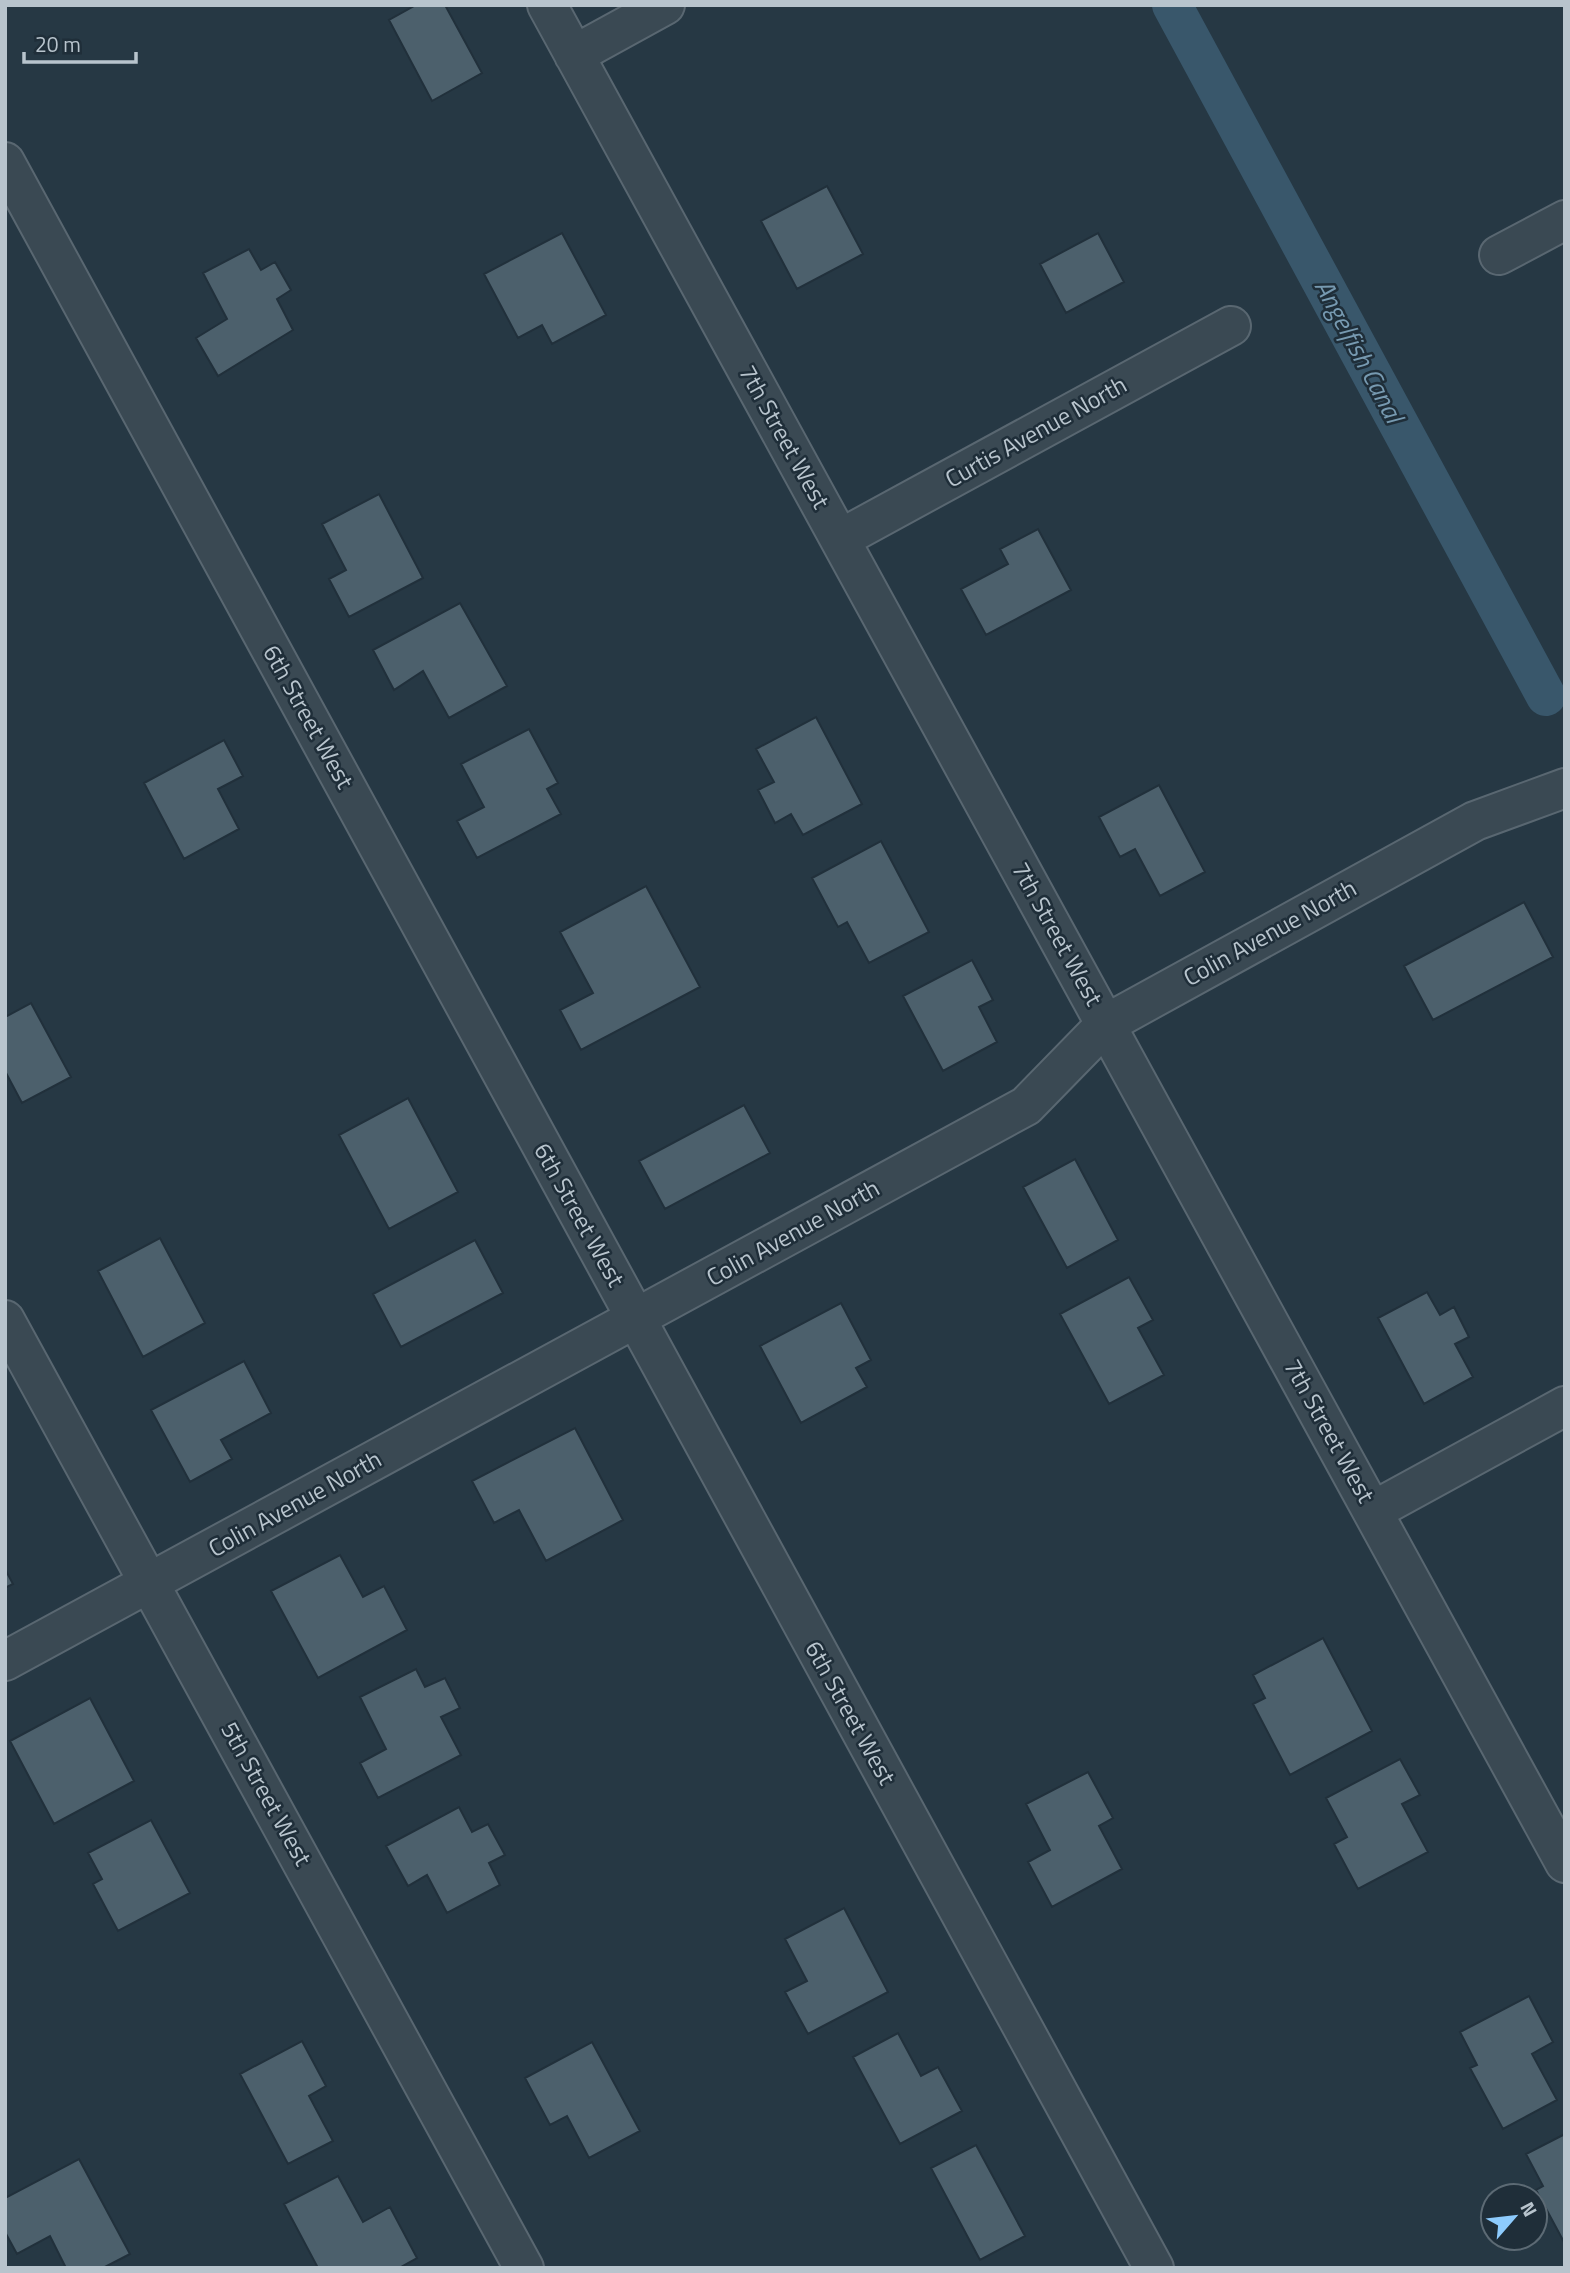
<svg xmlns="http://www.w3.org/2000/svg" width="1570" height="2273" viewBox="0 0 1570 2273" font-family="'Titillium Web',sans-serif">
  <rect width="100%" height="100%" fill="#263844"/>
  <g fill="none" stroke-linecap="round" stroke-linejoin="round">
    <path stroke="#39576b" stroke-width="40" d="M 1172,5 L 1546,696"/>
  </g>
  <path fill="#4c606c" stroke="#21303b" stroke-width="2" d="M 416,5 L 445,5 L 482,73 L 432,101 L 389,20 Z
    M 827,186 L 863,254 L 797,289 L 761,221 Z
    M 562,233 L 606,315 L 552,344 L 542,325 L 518,338 L 484,274 Z
    M 1098,233 L 1124,282 L 1066,313 L 1040,264 Z
    M 249,249 L 261,270 L 275,262 L 291,290 L 277,299 L 293,330 L 218,376 L 196,338 L 227,319 L 203,273 Z
    M 379,494 L 423,578 L 349,617 L 329,579 L 346,570 L 322,524 Z
    M 1038,529 L 1071,590 L 986,635 L 961,589 L 1008,564 L 1000,549 Z
    M 460,603 L 507,686 L 449,718 L 423,671 L 394,690 L 373,650 Z
    M 816,717 L 862,804 L 803,835 L 791,814 L 775,823 L 758,790 L 774,782 L 756,749 Z
    M 529,729 L 558,783 L 547,789 L 561,814 L 477,858 L 457,821 L 484,807 L 461,764 Z
    M 224,740 L 243,776 L 218,789 L 239,829 L 184,859 L 144,783 Z
    M 1159,785 L 1205,872 L 1160,896 L 1135,849 L 1120,857 L 1099,817 Z
    M 881,841 L 929,932 L 869,963 L 847,922 L 838,927 L 812,878 Z
    M 646,886 L 700,987 L 581,1050 L 560,1010 L 593,993 L 560,932 Z
    M 1524,902 L 1553,957 L 1433,1020 L 1404,966 Z
    M 972,960 L 993,1000 L 979,1007 L 997,1042 L 943,1071 L 903,996 Z
    M 31,1003 L 71,1077 L 22,1103 L 5,1071 L 5,1017 Z
    M 408,1098 L 458,1192 L 389,1229 L 339,1135 Z
    M 744,1105 L 770,1153 L 665,1209 L 639,1161 Z
    M 1075,1159 L 1118,1240 L 1067,1268 L 1023,1187 Z
    M 160,1238 L 205,1323 L 143,1357 L 98,1271 Z
    M 475,1240 L 503,1293 L 401,1347 L 373,1294 Z
    M 1129,1277 L 1153,1320 L 1138,1328 L 1164,1375 L 1109,1404 L 1060,1314 Z
    M 1427,1292 L 1440,1315 L 1454,1307 L 1469,1337 L 1455,1344 L 1473,1377 L 1424,1404 L 1378,1318 Z
    M 841,1303 L 871,1360 L 856,1368 L 867,1387 L 801,1423 L 760,1346 Z
    M 244,1361 L 271,1413 L 221,1440 L 232,1459 L 190,1482 L 151,1410 Z
    M 575,1428 L 623,1520 L 546,1561 L 519,1510 L 494,1523 L 472,1481 Z
    M 340,1555 L 363,1597 L 384,1586 L 407,1630 L 318,1678 L 271,1591 Z
    M 5,1569 L 13,1584 L 5,1588 Z
    M 1323,1638 L 1372,1731 L 1290,1775 L 1253,1704 L 1265,1698 L 1253,1675 Z
    M 416,1669 L 425,1687 L 445,1678 L 460,1708 L 441,1717 L 461,1755 L 378,1798 L 360,1763 L 386,1749 L 360,1697 Z
    M 90,1698 L 134,1781 L 54,1824 L 10,1741 Z
    M 1400,1759 L 1420,1795 L 1402,1804 L 1428,1852 L 1358,1889 L 1334,1844 L 1347,1837 L 1326,1798 Z
    M 1088,1772 L 1113,1818 L 1099,1826 L 1122,1869 L 1052,1907 L 1028,1862 L 1050,1850 L 1026,1804 Z
    M 459,1807 L 472,1832 L 488,1824 L 505,1855 L 489,1863 L 500,1885 L 447,1913 L 427,1875 L 408,1886 L 386,1846 Z
    M 151,1820 L 190,1893 L 118,1931 L 93,1884 L 102,1879 L 88,1853 Z
    M 844,1908 L 888,1992 L 808,2034 L 785,1992 L 807,1981 L 785,1939 Z
    M 1529,1996 L 1553,2042 L 1532,2054 L 1557,2100 L 1503,2129 L 1470,2068 L 1477,2065 L 1460,2032 Z
    M 898,2033 L 921,2076 L 938,2067 L 962,2111 L 900,2144 L 853,2057 Z
    M 302,2041 L 326,2086 L 309,2096 L 333,2141 L 288,2164 L 240,2074 Z
    M 592,2042 L 640,2131 L 589,2158 L 567,2116 L 550,2125 L 525,2078 Z
    M 1565,2134 L 1565,2244 L 1536,2190 L 1543,2186 L 1526,2154 Z
    M 976,2145 L 1025,2236 L 980,2260 L 931,2168 Z
    M 79,2159 L 130,2254 L 103,2268 L 66,2268 L 50,2236 L 17,2254 L 5,2232 L 5,2198 Z
    M 338,2176 L 363,2222 L 390,2207 L 417,2258 L 399,2268 L 318,2268 L 284,2204 Z"/>
  <g fill="none" stroke-linecap="round" stroke-linejoin="round">
    <g stroke="#596771" stroke-width="42">
      <path id="minor" d="M 547,5 L 1565,1863
        M 574,55 L 665,5
        M 5,162 L 1154,2268
        M 1499,255 L 1565,220
        M 840,539 L 1231,326
        M 5,1320 L 524,2268
        M 1373,1511 L 1565,1406
        M 5,1661 L 1026,1106 L 1106,1024 L 1475,821 L 1565,788"/>
    </g>
    <use href="#minor" stroke="#3a4953" stroke-width="38"/>
  </g>
  <g text-anchor="middle" stroke-width="5" stroke-linejoin="round" paint-order="stroke">
    <g font-size="24" fill="#b8c4cd" stroke="#1f2e39">
      <text transform="translate(1036 432) rotate(-29)" y="8">Curtis Avenue North</text>
      <text transform="translate(784 437) rotate(61)" y="8">7th Street West</text>
      <text transform="translate(308 717) rotate(61)" y="8">6th Street West</text>
      <text transform="translate(1270 933) rotate(-29)" y="8">Colin Avenue North</text>
      <text transform="translate(1057 934) rotate(61)" y="8">7th Street West</text>
      <text transform="translate(579 1215) rotate(61)" y="8">6th Street West</text>
      <text transform="translate(793 1233) rotate(-29)" y="8">Colin Avenue North</text>
      <text transform="translate(1329 1431) rotate(61)" y="8">7th Street West</text>
      <text transform="translate(295 1504) rotate(-29)" y="8">Colin Avenue North</text>
      <text transform="translate(850 1713) rotate(61)" y="8">6th Street West</text>
      <text transform="translate(266 1794) rotate(61)" y="8">5th Street West</text>
    </g>
    <g font-size="26" font-style="italic" fill="#779ab1" stroke="#1f2e39">
      <text transform="translate(1359 351) rotate(62)" y="9">Angelfish Canal</text>
    </g>
  </g>
  <rect width="1570" height="2273" fill="none" stroke="#b8c4cd" stroke-width="14"/>
  <g transform="translate(1514 2217) rotate(62)"><circle r="33" fill="#1f2e39" stroke="#5c6a74" stroke-width="2"/>
  <path d="M0-5L12 26L0 18L-12 26Z" fill="#8dcbfd"/>
  <text y="-10" font-size="19" font-weight="bold" text-anchor="middle" fill="#b8c4cd">N</text>
  </g>
  <path d="M24 52v10h112v-10" fill="none" stroke="#b8c4cd" stroke-width="3.5"/>
  <text x="35" y="52" font-size="21" fill="#b8c4cd" stroke="#1f2e39" stroke-width="5" paint-order="stroke">20 m</text>
</svg>
